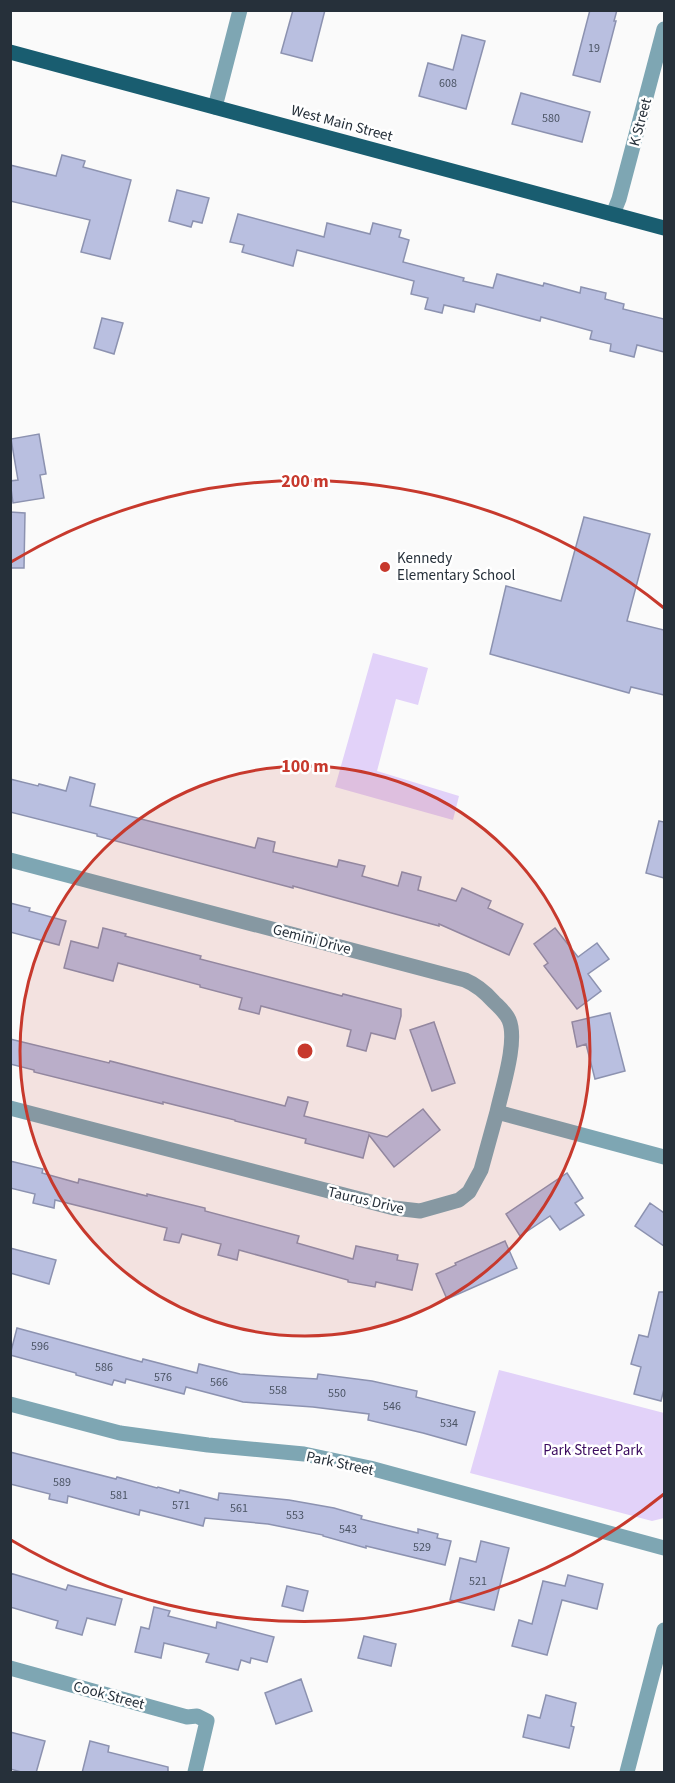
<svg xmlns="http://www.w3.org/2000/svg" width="675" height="1783" viewBox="0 0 675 1783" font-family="'Source Sans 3',sans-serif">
  <rect width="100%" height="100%" fill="#fafafa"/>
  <path fill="#e2d2f9" d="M 373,653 L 428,668 L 418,705 L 396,699 L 377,771 L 459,796 L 453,820 L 335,787 Z
    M 499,1370 L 664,1413 L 664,1518 L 652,1521 L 470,1473 Z"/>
  <path fill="#b9bfe0" stroke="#8c92b0" stroke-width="1.5" d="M 293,10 L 325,10 L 312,61 L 281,53 Z
    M 590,10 L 617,10 L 614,21 L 616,21 L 600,82 L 573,75 Z
    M 462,35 L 485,41 L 466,109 L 419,96 L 428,63 L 453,70 Z
    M 521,93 L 590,112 L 582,142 L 512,124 Z
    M 62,155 L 85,161 L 83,167 L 131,180 L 110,259 L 81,252 L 90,220 L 10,201 L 10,165 L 56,176 Z
    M 177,190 L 209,198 L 202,223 L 193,221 L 191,227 L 169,221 Z
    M 238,214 L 324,237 L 327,223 L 370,234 L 373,223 L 401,230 L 399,237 L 409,240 L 403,262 L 464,278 L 463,281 L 493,288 L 497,274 L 543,286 L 544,283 L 580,293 L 581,287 L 606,293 L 605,299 L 624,304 L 623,309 L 664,319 L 664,352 L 637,345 L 634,357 L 610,351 L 611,344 L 590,339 L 592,331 L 541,317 L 540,321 L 476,304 L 474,312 L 444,305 L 442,313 L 425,309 L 428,298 L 411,294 L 414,281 L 297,250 L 293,266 L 242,252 L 244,245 L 230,242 Z
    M 102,318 L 123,323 L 114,354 L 94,348 Z
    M 39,434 L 46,474 L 40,475 L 44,498 L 13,503 L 10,481 L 18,480 L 11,439 Z
    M 10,512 L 25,513 L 24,568 L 10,568 Z
    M 584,517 L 650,534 L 627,621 L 664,630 L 664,695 L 631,687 L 629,693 L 490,654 L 506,586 L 561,601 Z
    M 70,777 L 95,784 L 90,806 L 255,848 L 258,838 L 275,842 L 273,852 L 337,867 L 339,860 L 365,866 L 362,876 L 398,886 L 402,872 L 421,877 L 418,890 L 456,901 L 462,888 L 491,901 L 488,908 L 523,924 L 509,955 L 439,924 L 439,926 L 293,886 L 293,888 L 97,836 L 97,834 L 10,812 L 10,779 L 38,786 L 39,784 L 66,791 Z
    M 659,821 L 664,822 L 664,878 L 646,873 Z
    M 10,903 L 30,908 L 29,911 L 66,921 L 59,945 L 10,932 Z
    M 103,928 L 126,934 L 125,936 L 201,956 L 200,959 L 342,996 L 343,994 L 401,1009 L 401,1016 L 395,1039 L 371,1033 L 366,1051 L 347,1046 L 351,1030 L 261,1006 L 259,1014 L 239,1009 L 242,998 L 200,987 L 200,985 L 118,963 L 113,981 L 64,968 L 71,941 L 98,948 Z
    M 555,928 L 578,957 L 597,943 L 609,959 L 588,974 L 601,991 L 577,1009 L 544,966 L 548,963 L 534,944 Z
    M 610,1013 L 625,1071 L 595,1079 L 586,1044 L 577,1047 L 572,1022 Z
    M 434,1022 L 455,1083 L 432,1091 L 410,1030 Z
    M 10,1039 L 109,1063 L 110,1061 L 285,1106 L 288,1097 L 308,1102 L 304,1116 L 387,1137 L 423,1109 L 440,1130 L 394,1167 L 369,1135 L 363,1158 L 305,1143 L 306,1139 L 235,1121 L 235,1120 L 163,1102 L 163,1104 L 34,1072 L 34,1070 L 10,1064 Z
    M 10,1161 L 43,1169 L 42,1173 L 78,1183 L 79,1179 L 147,1196 L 147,1194 L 205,1208 L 205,1211 L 299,1236 L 297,1243 L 353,1259 L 356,1246 L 398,1255 L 397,1260 L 418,1264 L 412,1290 L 376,1282 L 375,1287 L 348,1282 L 348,1280 L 239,1250 L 237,1260 L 218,1255 L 221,1244 L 182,1234 L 179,1243 L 164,1240 L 167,1228 L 55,1200 L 54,1208 L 33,1203 L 35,1194 L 10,1188 Z
    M 567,1173 L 583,1198 L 575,1203 L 584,1215 L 560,1230 L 550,1216 L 520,1236 L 506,1214 Z
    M 650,1203 L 664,1213 L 664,1246 L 635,1226 Z
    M 505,1241 L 517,1268 L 447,1299 L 436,1274 L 456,1265 L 455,1263 Z
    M 10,1248 L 56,1260 L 49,1284 L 10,1273 Z
    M 659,1292 L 664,1292 L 664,1389 L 661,1401 L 634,1394 L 641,1367 L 631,1364 L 639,1335 L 648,1337 Z
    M 17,1328 L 142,1362 L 143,1359 L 197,1373 L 199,1364 L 240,1374 L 317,1379 L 318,1374 L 372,1381 L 417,1391 L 416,1397 L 475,1412 L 466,1445 L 423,1433 L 368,1420 L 369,1414 L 313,1407 L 243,1402 L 186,1387 L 184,1394 L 126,1379 L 125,1383 L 114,1380 L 112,1385 L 76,1375 L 76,1373 L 10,1355 Z
    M 10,1452 L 116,1479 L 117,1477 L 157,1488 L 158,1487 L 179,1493 L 180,1490 L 218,1500 L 219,1493 L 289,1500 L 334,1508 L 362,1516 L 361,1519 L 418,1533 L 418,1529 L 438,1534 L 437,1538 L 451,1541 L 445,1565 L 366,1546 L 366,1548 L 323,1536 L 323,1535 L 268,1524 L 205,1518 L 203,1526 L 140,1510 L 139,1515 L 68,1496 L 67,1503 L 49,1499 L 50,1494 L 10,1484 Z
    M 481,1541 L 509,1548 L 494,1610 L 450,1600 L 460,1558 L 476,1562 Z
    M 10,1573 L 66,1590 L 68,1585 L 122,1599 L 115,1625 L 87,1618 L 82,1635 L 56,1628 L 58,1621 L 10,1607 Z
    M 568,1575 L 603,1584 L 597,1609 L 562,1600 L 547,1655 L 512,1646 L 519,1620 L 532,1624 L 543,1581 L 565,1586 Z
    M 287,1586 L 308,1591 L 303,1611 L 282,1606 Z
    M 154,1607 L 170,1611 L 168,1616 L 216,1628 L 217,1622 L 274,1637 L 267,1662 L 251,1658 L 250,1663 L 241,1660 L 238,1670 L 206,1662 L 209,1654 L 164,1643 L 161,1658 L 135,1652 L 141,1627 L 149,1629 Z
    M 364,1636 L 396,1644 L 391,1666 L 358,1658 Z
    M 301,1679 L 312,1711 L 276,1724 L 265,1693 Z
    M 546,1695 L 576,1703 L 571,1726 L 574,1727 L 569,1748 L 523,1737 L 528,1715 L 540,1718 Z
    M 10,1732 L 45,1741 L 36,1773 L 25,1773 L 10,1769 Z
    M 90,1741 L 109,1746 L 108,1752 L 168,1767 L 168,1773 L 82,1773 Z"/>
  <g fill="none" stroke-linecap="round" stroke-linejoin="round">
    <path stroke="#7ea6b3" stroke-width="15" d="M 215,107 L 240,10
      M 613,214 L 619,199 L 664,29
      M 10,860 L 465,980 C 477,985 486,993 494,1002 C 500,1008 506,1013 509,1020 C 518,1041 502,1089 497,1112
      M 10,1108 L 394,1208 L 420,1211 L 459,1200 L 469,1192 L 481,1170 L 497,1112 L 664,1157
      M 10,1404 L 120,1433 L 208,1445 L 304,1454 L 370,1468 L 664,1548
      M 10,1668 L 187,1717 L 197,1716 L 207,1721 L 195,1772"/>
    <path stroke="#7ea6b3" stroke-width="15" d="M 627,1772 L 664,1630"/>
    <path stroke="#195d70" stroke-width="15" d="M 10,52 L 664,228"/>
  </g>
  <circle cx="305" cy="1051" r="285" fill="#c7392d" fill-opacity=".12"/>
  <g fill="none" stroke="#c7392d" stroke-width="3">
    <circle cx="305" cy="1051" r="285"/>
    <path d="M664 1494A570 570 0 0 1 11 1540M11 562A570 570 0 0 1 664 608"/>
  </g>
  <circle fill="#c7392d" stroke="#fff" stroke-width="2" cx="385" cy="567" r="6"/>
  <g text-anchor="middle" stroke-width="5" stroke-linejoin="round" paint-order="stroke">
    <g font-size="12" fill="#4b5464">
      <text x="594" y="52">19</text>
      <text x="448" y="87">608</text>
      <text x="551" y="122">580</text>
      <text x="40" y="1350">596</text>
      <text x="104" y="1371">586</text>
      <text x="163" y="1381">576</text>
      <text x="219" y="1386">566</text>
      <text x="278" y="1394">558</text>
      <text x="337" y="1397">550</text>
      <text x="392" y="1410">546</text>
      <text x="449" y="1427">534</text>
      <text x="62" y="1486">589</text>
      <text x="119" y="1499">581</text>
      <text x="181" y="1509">571</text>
      <text x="239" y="1512">561</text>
      <text x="295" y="1519">553</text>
      <text x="348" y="1533">543</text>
      <text x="422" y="1551">529</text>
      <text x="478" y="1585">521</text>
    </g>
    <g font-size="15" fill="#26303a" stroke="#fff">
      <text transform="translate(640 122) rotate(-75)" y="5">K Street</text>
      <text transform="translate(342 123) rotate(15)" y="5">West Main Street</text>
      <text transform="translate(312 939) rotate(15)" y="5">Gemini Drive</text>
      <text transform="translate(366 1200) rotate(13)" y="5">Taurus Drive</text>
      <text transform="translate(340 1463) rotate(12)" y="5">Park Street</text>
      <text transform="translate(109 1695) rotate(15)" y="5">Cook Street</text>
    </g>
    <g font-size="15" fill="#26303a" stroke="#fff" text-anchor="start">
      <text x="397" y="563">Kennedy<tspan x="397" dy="17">Elementary School</tspan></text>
    </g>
    <g font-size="15" fill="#3b0b5f" stroke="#fff">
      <text x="593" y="1455">Park Street Park</text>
    </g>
  </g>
  <circle cx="305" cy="1051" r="9" fill="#c7392d" stroke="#fff" stroke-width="3"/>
  <g font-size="18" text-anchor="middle" font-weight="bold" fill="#c7392d" stroke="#fff" stroke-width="5" stroke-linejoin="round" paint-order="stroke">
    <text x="305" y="487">200 m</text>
    <text x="305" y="772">100 m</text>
  </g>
  <rect width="675" height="1783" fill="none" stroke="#26303a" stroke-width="24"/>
</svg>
